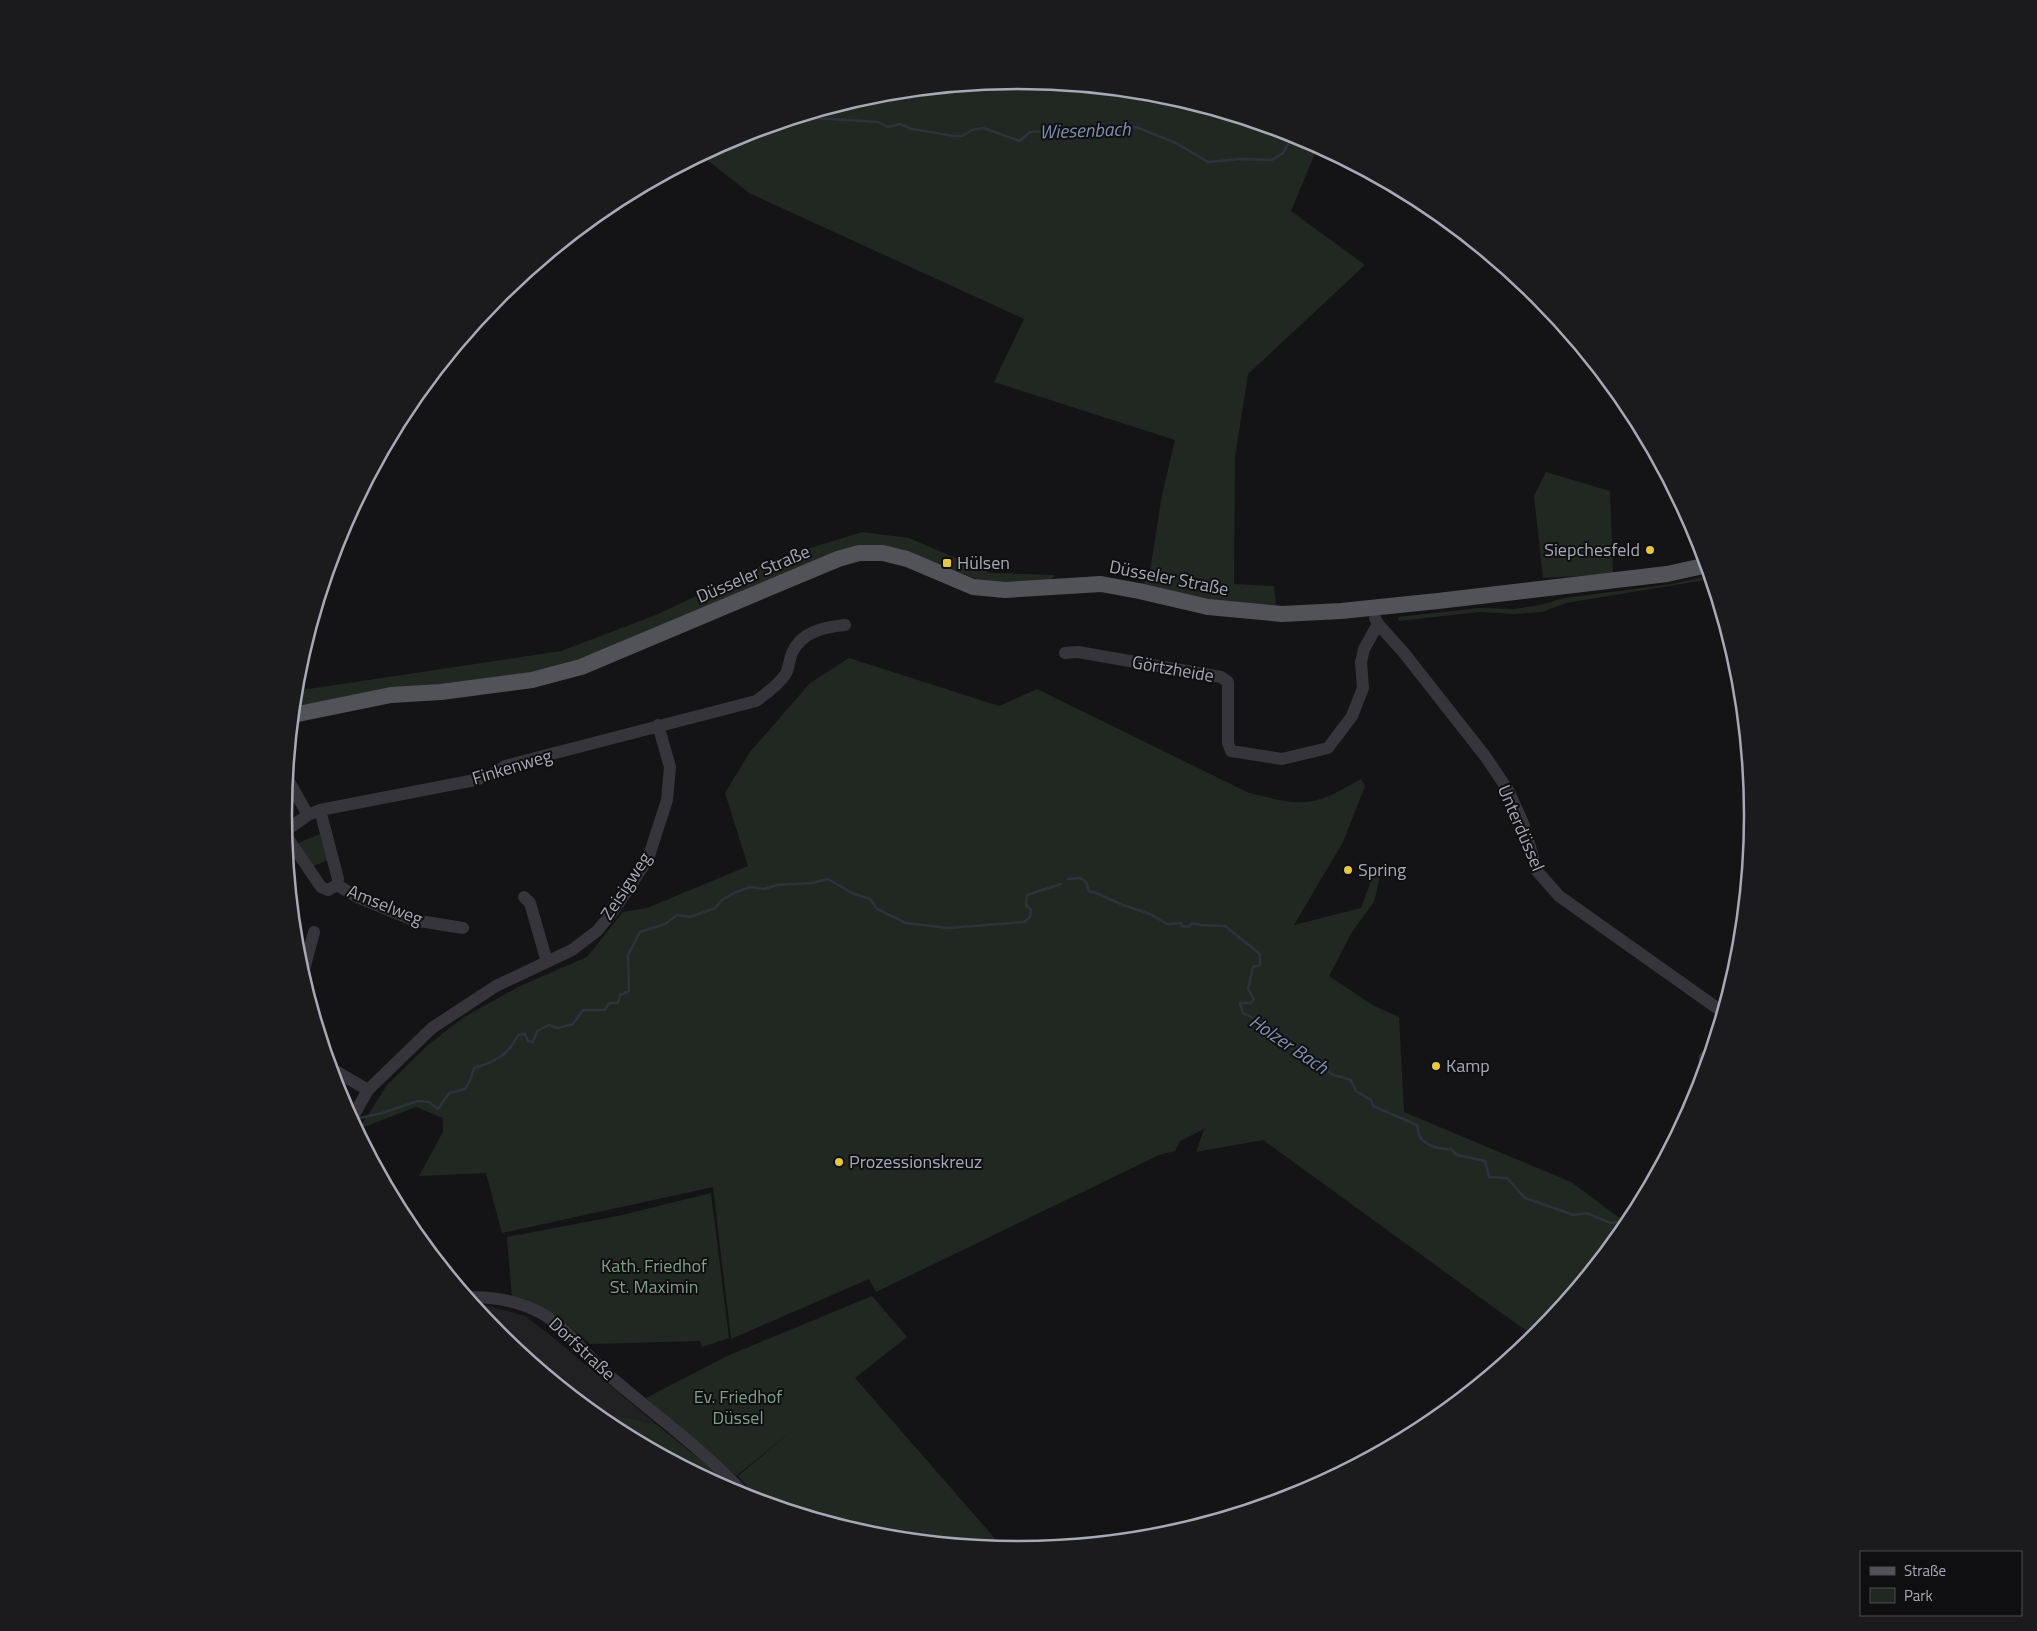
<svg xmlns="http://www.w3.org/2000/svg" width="2037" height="1631" viewBox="0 0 2037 1631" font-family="'Titillium Web',sans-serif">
  <rect width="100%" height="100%" fill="#141416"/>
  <path fill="#212023" d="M 482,1304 L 525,1316 L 550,1335 L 656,1424 L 588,1409 L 498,1335 L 480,1313 Z"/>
  <path fill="#212822" d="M 1019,80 L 1162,94 L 1300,136 L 1318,146 L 1291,211 L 1365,265 L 1248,374 L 1235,457 L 1234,584 L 1274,586 L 1276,605 L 1221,602 L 1142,585 L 1149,577 L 1162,495 L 1175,440 L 994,382 L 1024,319 L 749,193 L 701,155 L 737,136 L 875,94 Z
    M 1546,472 L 1610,491 L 1613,574 L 1543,578 L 1534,496 Z
    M 862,532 L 909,538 L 991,573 L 1055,575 L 1048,583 L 990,584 L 921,558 L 890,548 L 564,666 L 506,678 L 294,706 L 295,691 L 561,651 L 656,615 L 772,560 Z
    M 1711,575 L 1712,579 L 1566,603 L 1542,612 L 1514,614 L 1479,612 L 1399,621 L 1398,617 L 1479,608 L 1514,609 L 1540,605 L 1564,598 L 1672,584 Z
    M 849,658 L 999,706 L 1037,689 L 1249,793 C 1267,797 1289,804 1307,802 C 1327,800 1344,788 1361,779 L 1365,786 L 1343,842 L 1294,925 L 1361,908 L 1373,875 L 1380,877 L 1374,902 L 1352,932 L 1329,976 L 1374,1006 L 1399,1017 L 1404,1112 L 1571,1182 L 1629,1225 L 1538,1336 L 1536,1338 L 1263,1140 L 1196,1152 L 1204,1129 L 1180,1141 L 1175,1151 L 1159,1155 L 876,1292 L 869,1279 L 731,1339 L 713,1187 L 502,1233 L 486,1173 L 419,1176 L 443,1132 L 443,1118 L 416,1107 L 359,1129 L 387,1085 L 429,1044 L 464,1017 L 520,986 L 587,957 L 623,912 L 647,908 L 748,866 L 725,793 L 750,752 L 810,683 Z
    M 320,834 L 328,860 L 312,867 L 298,843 Z
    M 711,1193 L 729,1338 L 702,1347 L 700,1341 L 590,1344 C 566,1323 544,1304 512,1297 L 507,1237 L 618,1216 Z
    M 872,1296 L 907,1337 L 855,1378 L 1005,1550 L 889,1538 L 880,1528 L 871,1536 L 760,1502 L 738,1476 L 794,1429 L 736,1476 L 646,1398 L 727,1356 Z
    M 588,1409 L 656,1424 L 734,1487 L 737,1495 L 610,1427 Z"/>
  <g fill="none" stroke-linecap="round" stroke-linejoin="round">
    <path stroke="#2d333b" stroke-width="2.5" d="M 804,116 L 815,118 L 878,122 L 888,127 L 900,124 L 912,129 L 954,136 L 962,136 L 972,130 L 983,128 L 1020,141 L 1030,132 L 1136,127 L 1176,143 L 1208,162 L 1241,159 L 1272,160 L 1283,153 L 1294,134
      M 1068,879 L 1080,878 L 1086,882 L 1089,891 L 1096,893 L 1123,905 L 1150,914 L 1167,924 L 1181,923 L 1182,926 L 1189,927 L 1192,923 L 1200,925 L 1225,926 L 1260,954 L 1260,965 L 1253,967 L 1248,989 L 1254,999 L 1251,1003 L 1240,1003 L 1243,1013 L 1257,1020 L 1319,1062 L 1331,1074 L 1351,1080 L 1356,1091 L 1371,1100 L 1373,1106 L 1417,1125 C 1418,1128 1418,1134 1420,1137 C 1426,1146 1441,1150 1451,1149 L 1457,1155 L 1485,1161 L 1489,1177 L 1507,1178 L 1525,1198 L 1574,1215 L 1586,1213 L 1611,1223 L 1619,1222 L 1625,1230
      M 1703,1080 L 1700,1068 L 1700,1056 L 1716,1039
      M 360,1118 L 382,1113 L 418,1101 L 429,1102 L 438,1109 L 449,1093 L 465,1089 L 470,1081 L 474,1068 C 495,1062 509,1055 518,1035 L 525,1034 L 528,1041 L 533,1042 L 537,1031 L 549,1025 L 558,1028 L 573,1024 L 583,1010 L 605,1010 L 609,1003 L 618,1003 L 620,995 L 629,991 L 628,955 L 640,932 L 665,924 L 677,915 L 690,917 L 715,908 L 722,900 L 734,893 L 750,887 L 764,889 L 777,885 L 812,883 L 828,879 L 852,893 L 870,899 L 877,909 L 906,923 L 948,928 L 1024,922 L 1030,917 L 1031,910 L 1026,905 L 1027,895 L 1061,884"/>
    <path stroke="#35353b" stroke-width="12" d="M 1378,624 L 1404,653 L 1485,756 L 1508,790 L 1523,823 L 1537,871 L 1559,896 L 1724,1013
      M 1065,653 L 1078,652 L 1221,677 L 1228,682 L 1228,743 L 1231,751 L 1282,759 L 1328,748 L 1352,716 L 1363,688 L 1361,662 L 1364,649 L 1378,624 L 1375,618
      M 287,778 L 308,815
      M 285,831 L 308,815 L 320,810 L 475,780 L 495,773 L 505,766 L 756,701 C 766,694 777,686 785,675 C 789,669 789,660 792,653 C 801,632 824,627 845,625
      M 285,834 L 321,887 L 328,890 L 337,885 L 338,879 L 320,810
      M 337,885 L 357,897 L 413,920 L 463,928
      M 524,897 L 530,903 L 547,962
      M 302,977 L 314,932
      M 330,1068 L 368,1090
      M 351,1120 L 368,1090 L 432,1028 L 496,986 L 572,950 L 597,931 L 612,913 L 648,859 L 667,800 L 670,767 L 658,725
      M 467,1297 C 493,1297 517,1300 541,1313 C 566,1327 584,1353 605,1372 C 653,1414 705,1450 748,1498"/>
    <path stroke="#525259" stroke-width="16" d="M 293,715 L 391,695 L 441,692 L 532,680 L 581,667 L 838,559 L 859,553 L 883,553 L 907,559 L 973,587 L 1005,590 L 1101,584 L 1139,591 L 1208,607 L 1282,614 L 1341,611 L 1438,601 L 1667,574 L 1708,565"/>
  </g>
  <g fill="#e8c83a" stroke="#0f0f11" stroke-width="2">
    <circle cx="1650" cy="550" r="5"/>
    <rect x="942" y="558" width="10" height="10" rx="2.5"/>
    <circle cx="1348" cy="870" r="5"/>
    <circle cx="1436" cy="1066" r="5"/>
    <circle cx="839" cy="1162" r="5"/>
  </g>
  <g text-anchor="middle" stroke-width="4" stroke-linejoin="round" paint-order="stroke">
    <g font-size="18" fill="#a7a9b5" stroke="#0f0f11" text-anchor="start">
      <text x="1640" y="556" text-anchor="end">Siepchesfeld</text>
      <text x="957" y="569">Hülsen</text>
      <text x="1358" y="876">Spring</text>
      <text x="1446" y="1072">Kamp</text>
      <text x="849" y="1168">Prozessionskreuz</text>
    </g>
    <g font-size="18" fill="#a7a9b5" stroke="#0f0f11">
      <text transform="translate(753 574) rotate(-23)" y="6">Düsseler Straße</text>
      <text transform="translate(1169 578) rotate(11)" y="6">Düsseler Straße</text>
      <text transform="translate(1173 669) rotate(10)" y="6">Görtzheide</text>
      <text transform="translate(512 767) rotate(-17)" y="6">Finkenweg</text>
      <text transform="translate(1521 828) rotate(67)" y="6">Unterdüssel</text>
      <text transform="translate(626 886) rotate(-57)" y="6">Zeisigweg</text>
      <text transform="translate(385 905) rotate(22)" y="6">Amselweg</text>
      <text transform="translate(582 1349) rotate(43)" y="6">Dorfstraße</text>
    </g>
    <g font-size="18" fill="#7f9f86" stroke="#0f0f11">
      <text x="654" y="1272">Kath. Friedhof<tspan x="654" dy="21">St. Maximin</tspan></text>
      <text x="738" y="1403">Ev. Friedhof<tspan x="738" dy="21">Düssel</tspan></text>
    </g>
    <g font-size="19" font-style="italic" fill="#7f91af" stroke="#0f0f11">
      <text transform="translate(1085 130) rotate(-2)" y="7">Wiesenbach</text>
      <text transform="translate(1289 1044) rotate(34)" y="7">Holzer Bach</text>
    </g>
  </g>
  <path d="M0 0H2037V1631H0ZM292 815a726 726 0 1 1 1452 0a726 726 0 1 1-1452 0Z" fill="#1b1b1e" fill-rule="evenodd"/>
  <path fill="none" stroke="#a7a9b5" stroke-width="2.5" d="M292 815a726 726 0 1 1 1452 0a726 726 0 1 1-1452 0Z"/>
  <rect x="1860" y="1551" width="162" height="65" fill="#0f0f11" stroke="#4c4d53"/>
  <rect x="1870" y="1567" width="25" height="8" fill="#525259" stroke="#4c4d53"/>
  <text x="1904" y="1576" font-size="15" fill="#a7a9b5">Straße</text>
  <rect x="1870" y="1588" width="25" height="15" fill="#212822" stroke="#4c4d53"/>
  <text x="1904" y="1601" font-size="15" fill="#a7a9b5">Park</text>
</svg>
